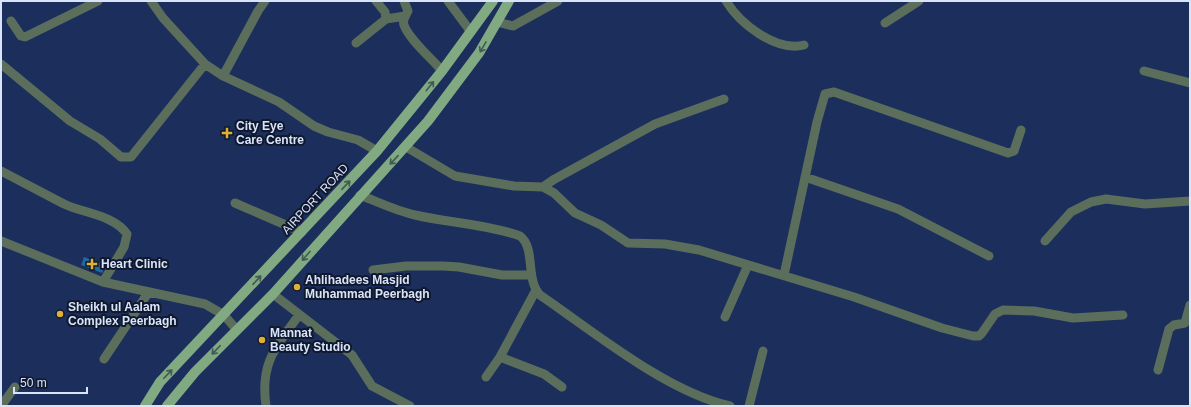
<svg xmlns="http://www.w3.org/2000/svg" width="1191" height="407" viewBox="0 0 1191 407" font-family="Helvetica,sans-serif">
  <rect width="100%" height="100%" fill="#1c2e5b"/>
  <path fill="#20689e" d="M 84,257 L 106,265 L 102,273 L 81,265 Z"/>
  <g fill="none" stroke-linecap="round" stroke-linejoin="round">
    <path stroke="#5a6e5b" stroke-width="9" d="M 151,1 L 163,18 L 205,64 L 223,76 L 279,102 L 314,126 L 328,132 L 358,140 L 377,151
      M 376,1 L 385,12 L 386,19
      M 404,1 L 408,11 C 406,15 402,20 404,25 C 408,38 433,60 442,71
      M 448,1 L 471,32
      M 726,1 C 740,24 776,52 804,45
      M 11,21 L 21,36 L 25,37 L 98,1
      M 497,22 L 513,26 L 558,1
      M 885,23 L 919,1
      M 356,43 L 386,19 L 405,16
      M 1,64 L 70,121 L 100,139 L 121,157 L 131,157 L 205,64
      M 1144,71 L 1190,83
      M 223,76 L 258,11 L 265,1
      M 406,147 L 455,176 L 514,186 L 543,187 L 554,193 L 575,213 L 601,225 L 628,243 L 665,244 L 699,250 L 854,297 L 942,328 L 973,336 L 979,336 L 982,333 L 995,314 L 1003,310 L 1034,311 L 1073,318 L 1123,315
      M 1,171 C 22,182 43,193 64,204 C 83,213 114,215 127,234 L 124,247 L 103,282
      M 805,177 L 898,209 L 989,256
      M 543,187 L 553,180 L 655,124 L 724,99
      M 360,195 C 378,202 396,211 415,215 C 449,223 486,224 520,236 C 536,248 525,279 540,295 C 594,332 667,392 730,406
      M 235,203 L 302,232
      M 1,241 L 103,282 L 205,304 L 224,315 L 236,329
      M 1045,241 L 1071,212 L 1091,202 L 1106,199 L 1145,204 L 1190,201
      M 373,270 L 406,266 L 443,266 L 459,267 L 502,275 L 531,275
      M 784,275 L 817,122 L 825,94 L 834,92 L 1008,153 L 1014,151 L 1021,130
      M 273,294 L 352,355 L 372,386 L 410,406
      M 725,317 L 748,265
      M 500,357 L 544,374 L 562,387
      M 104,359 L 148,293
      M 1158,370 L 1169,329 L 1174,325 L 1185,323 L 1190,305
      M 486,377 L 500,357 L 536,290
      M 1,406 L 15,387
      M 266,406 C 260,363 275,348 299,315
      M 749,406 L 763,351"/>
    <path stroke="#81aa83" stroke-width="10" d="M 145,406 L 160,382 L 377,151 L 442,71 L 493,1
      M 167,406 L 195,372 L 273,294 L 428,121 L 479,53 L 509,1"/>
  </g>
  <defs><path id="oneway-shaft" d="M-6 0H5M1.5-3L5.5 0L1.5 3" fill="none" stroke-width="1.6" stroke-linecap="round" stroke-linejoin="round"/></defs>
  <g stroke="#425a53">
    <use href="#oneway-shaft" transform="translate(483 47) rotate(120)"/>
    <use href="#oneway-shaft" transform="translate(430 86) rotate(-51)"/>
    <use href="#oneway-shaft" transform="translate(394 160) rotate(133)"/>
    <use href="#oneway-shaft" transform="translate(346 185) rotate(-47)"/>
    <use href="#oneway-shaft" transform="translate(306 256) rotate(131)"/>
    <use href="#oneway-shaft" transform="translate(257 280) rotate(-47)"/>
    <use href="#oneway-shaft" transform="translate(216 350) rotate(134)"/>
    <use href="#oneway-shaft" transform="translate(168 374) rotate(-46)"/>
  </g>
  <g fill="#e0b034" stroke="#0f182c" stroke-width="1.5">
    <path d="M225 127h4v4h4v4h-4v4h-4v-4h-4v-4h4z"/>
    <path d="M90 258h4v4h4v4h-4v4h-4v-4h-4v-4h4z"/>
    <circle cx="297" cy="287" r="4"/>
    <circle cx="60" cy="314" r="4"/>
    <circle cx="262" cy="340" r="4"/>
  </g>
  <g text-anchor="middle" stroke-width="4" stroke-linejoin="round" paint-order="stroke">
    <g font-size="12" font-weight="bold" fill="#d9e4fb" stroke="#0f182c" text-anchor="start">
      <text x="236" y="130">City Eye<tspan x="236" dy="14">Care Centre</tspan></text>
      <text x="101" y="268">Heart Clinic</text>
      <text x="305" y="284">Ahlihadees Masjid<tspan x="305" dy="14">Muhammad Peerbagh</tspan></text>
      <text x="68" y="311">Sheikh ul Aalam<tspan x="68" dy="14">Complex Peerbagh</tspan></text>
      <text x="270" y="337">Mannat<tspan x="270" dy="14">Beauty Studio</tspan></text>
    </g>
    <g font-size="12" fill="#d9e4fb" stroke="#0f182c">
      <text transform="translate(315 199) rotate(-47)" y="4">AIRPORT ROAD</text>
    </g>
  </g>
  <rect width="1191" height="407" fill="none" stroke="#d9e4fb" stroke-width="4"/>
  <path d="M14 387v6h73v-6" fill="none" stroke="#d9e4fb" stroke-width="2"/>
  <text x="20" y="387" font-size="12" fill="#d9e4fb" stroke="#0f182c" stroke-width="3" paint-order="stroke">50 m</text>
</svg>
